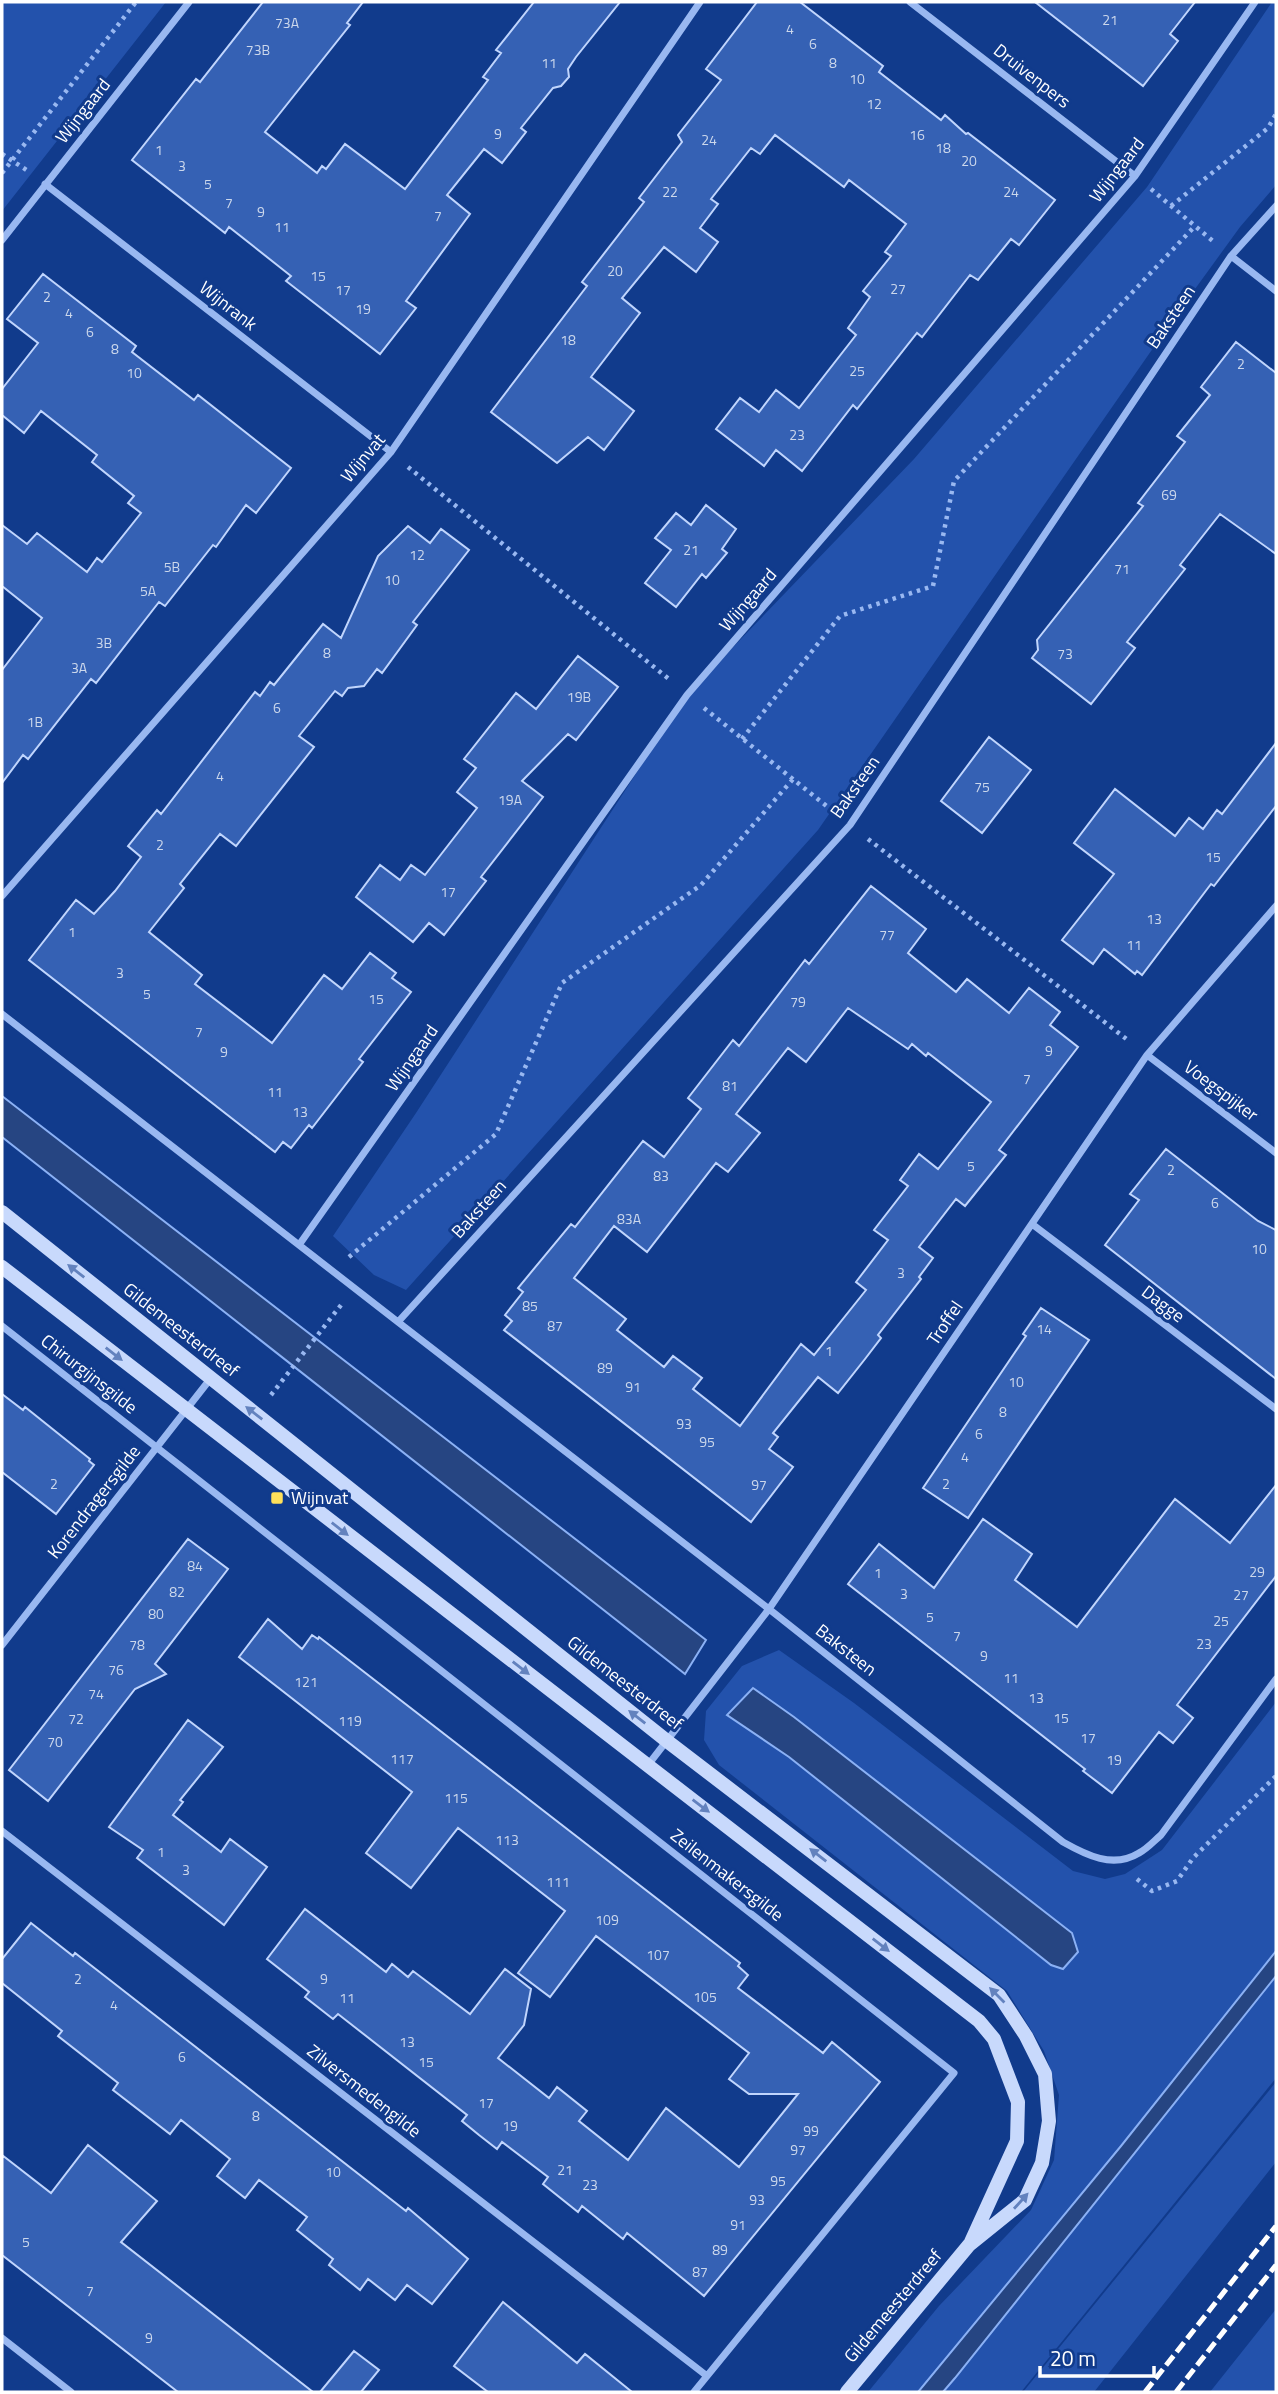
<svg xmlns="http://www.w3.org/2000/svg" width="1278" height="2394" viewBox="0 0 1278 2394" font-family="'Titillium Web',sans-serif">
  <rect width="100%" height="100%" fill="#113b8c"/>
  <path fill="#2352ac" d="M 2,2 L 166,2 L 2,211 Z
    M 1272,2 L 1276,2 L 1276,185 L 1240,227 L 1174,318 L 818,830 L 406,1290 L 374,1275 L 333,1236 L 416,1113 L 687,695 L 914,459 L 1147,187 Z
    M 779,1650 L 854,1703 L 1073,1871 L 1105,1879 L 1125,1874 L 1162,1850 L 1276,1702 L 1276,1951 L 1121,2146 L 918,2392 L 868,2392 L 939,2306 L 1031,2210 L 1054,2160 L 1059,2095 L 1044,2051 L 1007,1991 L 719,1765 L 704,1740 L 706,1711 L 742,1666 Z
    M 1276,1976 L 1276,2078 L 1021,2392 L 943,2392 Z
    M 1276,2082 L 1276,2162 L 1094,2392 L 1023,2392 Z
    M 1276,2309 L 1276,2392 L 1210,2392 Z"/>
  <path fill="#264582" stroke="#8bb1f5" stroke-width="2" d="M 2,1096 L 706,1640 L 685,1674 L 2,1137 Z
    M 753,1688 L 794,1717 L 1072,1933 L 1078,1952 L 1063,1969 L 1051,1965 L 789,1757 L 727,1715 Z
    M 1276,1951 L 1276,1976 L 955,2378 L 943,2392 L 918,2392 L 1121,2146 Z"/>
  <path fill="#3561b4" stroke="#c0d5fd" stroke-width="2" fill-rule="evenodd" d="M 263,2 L 363,2 L 347,23 L 350,25 L 265,132 L 317,173 L 322,166 L 326,169 L 345,144 L 405,189 L 488,80 L 483,77 L 501,53 L 496,50 L 534,2 L 620,2 L 576,57 L 568,69 L 569,77 L 561,86 L 553,88 L 521,128 L 526,132 L 502,163 L 484,149 L 447,195 L 470,214 L 406,301 L 416,308 L 380,354 L 286,281 L 291,276 L 229,227 L 225,233 L 132,160 L 196,79 L 200,82 Z
    M 757,2 L 800,2 L 883,66 L 879,72 L 941,120 L 945,115 L 966,134 L 968,133 L 1055,200 L 1019,245 L 1011,239 L 978,280 L 970,275 L 922,337 L 917,333 L 857,409 L 853,405 L 802,471 L 776,450 L 764,466 L 716,429 L 740,398 L 759,412 L 776,390 L 799,408 L 856,335 L 848,328 L 870,297 L 863,291 L 891,256 L 885,252 L 906,224 L 849,180 L 844,187 L 775,135 L 760,154 L 751,148 L 711,199 L 718,204 L 700,228 L 718,242 L 696,272 L 664,247 L 622,298 L 640,313 L 591,377 L 634,411 L 604,450 L 588,437 L 557,463 L 491,412 L 587,286 L 582,282 L 644,202 L 639,198 L 682,142 L 678,135 L 721,80 L 706,69 Z
    M 1035,2 L 1195,2 L 1170,34 L 1178,41 L 1143,86 Z
    M 43,274 L 136,346 L 132,352 L 194,400 L 198,395 L 291,468 L 256,513 L 246,505 L 216,547 L 213,545 L 165,606 L 159,602 L 96,683 L 91,679 L 28,759 L 23,755 L 2,783 L 2,670 L 42,618 L 2,586 L 2,525 L 27,544 L 37,533 L 87,572 L 97,558 L 102,562 L 141,513 L 128,503 L 134,496 L 92,462 L 97,455 L 41,411 L 24,433 L 2,415 L 2,389 L 38,343 L 7,319 Z
    M 1236,342 L 1276,373 L 1276,554 L 1220,514 L 1180,565 L 1185,569 L 1127,642 L 1135,648 L 1091,704 L 1032,658 L 1038,650 L 1037,640 L 1143,506 L 1138,503 L 1185,442 L 1177,436 L 1210,395 L 1201,387 Z
    M 706,505 L 736,529 L 722,549 L 727,553 L 706,578 L 702,574 L 676,607 L 645,583 L 671,550 L 655,538 L 676,513 L 691,525 Z
    M 408,526 L 430,543 L 441,529 L 469,550 L 413,622 L 417,625 L 382,673 L 377,669 L 364,686 L 348,688 L 342,696 L 335,691 L 299,736 L 314,747 L 236,846 L 220,834 L 180,884 L 184,888 L 149,932 L 202,975 L 195,984 L 272,1043 L 324,975 L 342,989 L 370,953 L 396,973 L 392,978 L 411,992 L 359,1059 L 363,1062 L 312,1128 L 309,1125 L 291,1148 L 283,1142 L 275,1152 L 29,960 L 76,900 L 94,914 L 115,891 L 141,857 L 128,846 L 157,810 L 161,814 L 255,692 L 260,696 L 270,682 L 274,685 L 323,624 L 341,638 L 378,556 Z
    M 578,656 L 618,687 L 576,740 L 568,734 L 522,781 L 543,797 L 481,877 L 486,881 L 444,935 L 429,923 L 413,942 L 356,897 L 380,865 L 400,880 L 411,865 L 425,875 L 477,808 L 457,792 L 476,768 L 464,759 L 516,693 L 536,709 Z
    M 989,737 L 1031,770 L 982,833 L 941,801 Z
    M 1276,743 L 1276,806 L 1214,886 L 1211,884 L 1142,975 L 1137,971 L 1135,974 L 1104,949 L 1093,964 L 1062,940 L 1114,874 L 1074,843 L 1115,789 L 1175,836 L 1189,818 L 1203,829 L 1217,810 L 1222,814 Z
    M 871,886 L 926,929 L 908,953 L 956,992 L 967,979 L 1009,1013 L 1029,988 L 1060,1012 L 1050,1025 L 1078,1047 L 999,1150 L 1006,1155 L 965,1206 L 956,1199 L 919,1247 L 933,1258 L 919,1277 L 921,1279 L 878,1335 L 881,1338 L 865,1359 L 838,1393 L 818,1377 L 773,1433 L 778,1437 L 769,1449 L 793,1467 L 751,1522 L 504,1330 L 512,1321 L 505,1315 L 523,1292 L 518,1288 L 571,1224 L 575,1227 L 643,1141 L 664,1157 L 701,1109 L 688,1098 L 733,1040 L 739,1046 L 805,960 L 809,964 ZM 848,1008 L 908,1049 L 912,1044 L 926,1056 L 928,1053 L 991,1102 L 938,1169 L 919,1154 L 900,1180 L 908,1186 L 874,1230 L 888,1240 L 856,1282 L 866,1290 L 814,1355 L 801,1344 L 740,1426 L 693,1389 L 702,1378 L 673,1356 L 664,1367 L 617,1330 L 626,1319 L 574,1278 L 614,1226 L 647,1252 L 716,1163 L 728,1172 L 760,1133 L 736,1114 L 788,1048 L 806,1062 Z
    M 1166,1149 L 1258,1221 L 1276,1230 L 1276,1379 L 1105,1245 L 1139,1200 L 1130,1194 Z
    M 1041,1308 L 1089,1340 L 968,1518 L 923,1488 L 1026,1336 L 1023,1334 Z
    M 2,1394 L 23,1410 L 25,1407 L 90,1459 L 89,1461 L 94,1465 L 56,1514 L 2,1472 Z
    M 1276,1485 L 1276,1576 L 1177,1705 L 1193,1718 L 1173,1743 L 1159,1732 L 1112,1793 L 1083,1771 L 1085,1769 L 848,1584 L 879,1544 L 934,1588 L 983,1519 L 1032,1554 L 1015,1580 L 1077,1627 L 1175,1499 L 1230,1543 Z
    M 188,1539 L 228,1569 L 155,1664 L 166,1674 L 135,1689 L 48,1801 L 9,1770 Z
    M 268,1619 L 302,1649 L 312,1635 L 318,1639 L 319,1637 L 740,1963 L 738,1966 L 748,1975 L 738,1988 L 823,2053 L 832,2042 L 880,2082 L 704,2296 L 627,2233 L 623,2239 L 582,2206 L 578,2212 L 543,2184 L 548,2177 L 502,2142 L 497,2149 L 479,2135 L 462,2121 L 467,2115 L 338,2014 L 333,2019 L 305,1997 L 309,1992 L 267,1959 L 305,1909 L 386,1972 L 392,1964 L 408,1977 L 413,1971 L 470,2014 L 505,1969 L 531,1989 L 524,2025 L 498,2058 L 549,2098 L 557,2087 L 587,2111 L 579,2121 L 628,2160 L 666,2108 L 739,2167 L 798,2094 L 749,2094 L 729,2079 L 749,2053 L 596,1936 L 550,1997 L 518,1973 L 565,1911 L 458,1828 L 411,1888 L 366,1853 L 412,1792 L 239,1657 Z
    M 188,1720 L 223,1747 L 180,1800 L 183,1802 L 173,1815 L 221,1852 L 230,1839 L 267,1867 L 224,1925 L 137,1858 L 143,1850 L 109,1827 Z
    M 31,1923 L 73,1956 L 75,1953 L 106,1977 L 406,2211 L 408,2208 L 468,2259 L 432,2304 L 407,2285 L 395,2300 L 368,2279 L 360,2290 L 329,2265 L 333,2259 L 297,2230 L 307,2217 L 259,2180 L 245,2198 L 217,2176 L 230,2159 L 181,2120 L 170,2134 L 113,2090 L 118,2083 L 58,2036 L 62,2031 L 2,1983 L 2,1959 Z
    M 88,2145 L 157,2201 L 121,2242 L 313,2392 L 178,2392 L 2,2255 L 2,2155 L 51,2193 Z
    M 503,2302 L 577,2363 L 585,2354 L 632,2392 L 488,2392 L 454,2366 Z
    M 354,2351 L 379,2370 L 361,2392 L 320,2392 Z"/>
  <g fill="none" stroke-linecap="round" stroke-linejoin="round">
    <path stroke="#99b8f1" stroke-width="4.5" stroke-dasharray="3.5 5" stroke-linecap="butt" d="M 2,154 L 28,171
      M 2,173 L 136,2
      M 1151,189 L 1214,242
      M 1171,206 L 1268,128 L 1276,114
      M 408,467 L 670,680
      M 704,708 L 834,812
      M 742,739 L 840,616 L 933,586 L 954,481 L 1195,226
      M 868,839 L 1129,1041
      M 349,1257 L 496,1134 L 562,983 L 701,885 L 793,779
      M 271,1395 L 341,1305
      M 1137,1879 L 1152,1891 L 1177,1881 L 1193,1858 L 1276,1776"/>
    <path stroke="#99b8f1" stroke-width="7" d="M 910,2 L 1135,176
      M 45,184 L 391,452
      M 1276,206 L 1231,256 L 850,825 L 398,1322 L 769,1609 L 1063,1842 C 1086,1855 1113,1869 1139,1853 C 1147,1849 1154,1841 1161,1835 L 1276,1679
      M 2,240 L 189,2
      M 1231,256 L 1276,291
      M 2,896 L 391,452 L 700,2
      M 2,1014 L 398,1322
      M 1147,1055 L 1276,1153
      M 1032,1224 L 1276,1409
      M 299,1245 L 687,695 L 1135,176 L 1255,2
      M 2,1326 L 954,2073 L 694,2392
      M 2,1645 L 211,1378
      M 648,1765 L 769,1609 L 1147,1055 L 1276,906
      M 2,1831 L 707,2376
      M 2,2338 L 71,2392"/>
    <path stroke="#c8d9fc" stroke-width="14" d="M 2,1212 L 667,1741 L 999,1995 L 1026,2036 L 1045,2074 L 1049,2121 L 1042,2163 L 1025,2200 L 969,2245 L 847,2392
      M 2,1267 L 979,2021 L 994,2039 L 1018,2102 L 1017,2141 L 971,2242"/>
    <path stroke="#fff" stroke-width="5" stroke-dasharray="12 5" stroke-linecap="butt" d="M 1145,2392 L 1276,2226
      M 1176,2392 L 1276,2265"/>
  </g>
  <defs><path id="oneway-solid" d="M-6-.8H1V-3.2L6.5 0L1 3.2V.8H-6Z" transform="scale(1.75)"/></defs>
  <g fill="#6382be">
    <use href="#oneway-solid" transform="translate(76 1271) rotate(-142)"/>
    <use href="#oneway-solid" transform="translate(114 1354) rotate(38)"/>
    <use href="#oneway-solid" transform="translate(254 1413) rotate(-142)"/>
    <use href="#oneway-solid" transform="translate(340 1529) rotate(38)"/>
    <use href="#oneway-solid" transform="translate(521 1668) rotate(38)"/>
    <use href="#oneway-solid" transform="translate(637 1717) rotate(-142)"/>
    <use href="#oneway-solid" transform="translate(701 1806) rotate(37)"/>
    <use href="#oneway-solid" transform="translate(818 1855) rotate(-142)"/>
    <use href="#oneway-solid" transform="translate(881 1945) rotate(38)"/>
    <use href="#oneway-solid" transform="translate(997 1995) rotate(-135)"/>
    <use href="#oneway-solid" transform="translate(1021 2201) rotate(-48)"/>
  </g>
  <rect fill="#ffe05a" stroke="#113b8c" stroke-width="2.5" x="270" y="1491" width="14" height="14" rx="3.5"/>
  <g text-anchor="middle" stroke-width="6" stroke-linejoin="round" paint-order="stroke">
    <g font-size="14" fill="#ccd8ec">
      <text x="1110" y="25">21</text>
      <text x="287" y="28">73A</text>
      <text x="790" y="34">4</text>
      <text x="813" y="49">6</text>
      <text x="258" y="55">73B</text>
      <text x="549" y="68">11</text>
      <text x="833" y="68">8</text>
      <text x="857" y="84">10</text>
      <text x="874" y="109">12</text>
      <text x="498" y="139">9</text>
      <text x="917" y="140">16</text>
      <text x="709" y="145">24</text>
      <text x="943" y="153">18</text>
      <text x="159" y="155">1</text>
      <text x="969" y="166">20</text>
      <text x="182" y="171">3</text>
      <text x="208" y="189">5</text>
      <text x="670" y="197">22</text>
      <text x="1011" y="197">24</text>
      <text x="229" y="208">7</text>
      <text x="261" y="217">9</text>
      <text x="438" y="221">7</text>
      <text x="282" y="232">11</text>
      <text x="615" y="276">20</text>
      <text x="318" y="281">15</text>
      <text x="898" y="294">27</text>
      <text x="343" y="295">17</text>
      <text x="47" y="302">2</text>
      <text x="363" y="314">19</text>
      <text x="69" y="318">4</text>
      <text x="90" y="337">6</text>
      <text x="568" y="345">18</text>
      <text x="115" y="354">8</text>
      <text x="1241" y="369">2</text>
      <text x="857" y="376">25</text>
      <text x="134" y="378">10</text>
      <text x="797" y="440">23</text>
      <text x="1169" y="500">69</text>
      <text x="691" y="555">21</text>
      <text x="417" y="560">12</text>
      <text x="172" y="572">5B</text>
      <text x="1122" y="574">71</text>
      <text x="392" y="585">10</text>
      <text x="148" y="596">5A</text>
      <text x="104" y="648">3B</text>
      <text x="327" y="658">8</text>
      <text x="1065" y="659">73</text>
      <text x="79" y="673">3A</text>
      <text x="579" y="702">19B</text>
      <text x="277" y="713">6</text>
      <text x="35" y="727">1B</text>
      <text x="220" y="781">4</text>
      <text x="982" y="792">75</text>
      <text x="510" y="805">19A</text>
      <text x="160" y="850">2</text>
      <text x="1213" y="862">15</text>
      <text x="448" y="897">17</text>
      <text x="1154" y="924">13</text>
      <text x="72" y="937">1</text>
      <text x="887" y="940">77</text>
      <text x="1134" y="950">11</text>
      <text x="120" y="978">3</text>
      <text x="147" y="999">5</text>
      <text x="376" y="1004">15</text>
      <text x="798" y="1007">79</text>
      <text x="199" y="1037">7</text>
      <text x="1049" y="1056">9</text>
      <text x="224" y="1057">9</text>
      <text x="1027" y="1084">7</text>
      <text x="730" y="1091">81</text>
      <text x="275" y="1097">11</text>
      <text x="300" y="1117">13</text>
      <text x="971" y="1171">5</text>
      <text x="1171" y="1175">2</text>
      <text x="661" y="1181">83</text>
      <text x="1215" y="1208">6</text>
      <text x="629" y="1224">83A</text>
      <text x="1259" y="1254">10</text>
      <text x="901" y="1278">3</text>
      <text x="530" y="1311">85</text>
      <text x="555" y="1331">87</text>
      <text x="1044" y="1334">14</text>
      <text x="829" y="1356">1</text>
      <text x="605" y="1373">89</text>
      <text x="1016" y="1387">10</text>
      <text x="633" y="1392">91</text>
      <text x="1003" y="1417">8</text>
      <text x="684" y="1429">93</text>
      <text x="979" y="1439">6</text>
      <text x="707" y="1447">95</text>
      <text x="965" y="1462">4</text>
      <text x="54" y="1489">2</text>
      <text x="946" y="1489">2</text>
      <text x="759" y="1490">97</text>
      <text x="195" y="1571">84</text>
      <text x="1257" y="1577">29</text>
      <text x="878" y="1578">1</text>
      <text x="177" y="1597">82</text>
      <text x="904" y="1599">3</text>
      <text x="1241" y="1600">27</text>
      <text x="156" y="1619">80</text>
      <text x="930" y="1622">5</text>
      <text x="1221" y="1626">25</text>
      <text x="957" y="1641">7</text>
      <text x="1204" y="1649">23</text>
      <text x="137" y="1650">78</text>
      <text x="984" y="1661">9</text>
      <text x="116" y="1675">76</text>
      <text x="1011" y="1683">11</text>
      <text x="306" y="1687">121</text>
      <text x="96" y="1699">74</text>
      <text x="1036" y="1703">13</text>
      <text x="1061" y="1723">15</text>
      <text x="76" y="1724">72</text>
      <text x="350" y="1726">119</text>
      <text x="1088" y="1743">17</text>
      <text x="55" y="1747">70</text>
      <text x="402" y="1764">117</text>
      <text x="1114" y="1765">19</text>
      <text x="456" y="1803">115</text>
      <text x="507" y="1845">113</text>
      <text x="161" y="1857">1</text>
      <text x="186" y="1875">3</text>
      <text x="558" y="1887">111</text>
      <text x="607" y="1925">109</text>
      <text x="658" y="1960">107</text>
      <text x="78" y="1984">2</text>
      <text x="324" y="1984">9</text>
      <text x="705" y="2002">105</text>
      <text x="347" y="2003">11</text>
      <text x="114" y="2010">4</text>
      <text x="407" y="2047">13</text>
      <text x="182" y="2062">6</text>
      <text x="426" y="2067">15</text>
      <text x="486" y="2108">17</text>
      <text x="256" y="2121">8</text>
      <text x="510" y="2131">19</text>
      <text x="811" y="2136">99</text>
      <text x="798" y="2155">97</text>
      <text x="565" y="2175">21</text>
      <text x="333" y="2177">10</text>
      <text x="778" y="2186">95</text>
      <text x="590" y="2190">23</text>
      <text x="757" y="2205">93</text>
      <text x="738" y="2230">91</text>
      <text x="26" y="2247">5</text>
      <text x="720" y="2255">89</text>
      <text x="700" y="2277">87</text>
      <text x="90" y="2296">7</text>
      <text x="149" y="2343">9</text>
    </g>
    <g font-size="18" fill="#fff" stroke="#113b8c">
      <text transform="translate(1032 76) rotate(38)" y="6">Druivenpers</text>
      <text transform="translate(83 111) rotate(-52)" y="6">Wijngaard</text>
      <text transform="translate(1117 170) rotate(-52)" y="6">Wijngaard</text>
      <text transform="translate(228 306) rotate(38)" y="6">Wijnrank</text>
      <text transform="translate(1171 317) rotate(-56)" y="6">Baksteen</text>
      <text transform="translate(363 458) rotate(-50)" y="6">Wijnvat</text>
      <text transform="translate(748 600) rotate(-49)" y="6">Wijngaard</text>
      <text transform="translate(855 787) rotate(-55)" y="6">Baksteen</text>
      <text transform="translate(412 1058) rotate(-55)" y="6">Wijngaard</text>
      <text transform="translate(1221 1091) rotate(37)" y="6">Voegspijker</text>
      <text transform="translate(479 1209) rotate(-48)" y="6">Baksteen</text>
      <text transform="translate(1163 1304) rotate(37)" y="6">Dagge</text>
      <text transform="translate(945 1323) rotate(-56)" y="6">Troffel</text>
      <text transform="translate(181 1330) rotate(38)" y="6">Gildemeesterdreef</text>
      <text transform="translate(89 1374) rotate(38)" y="6">Chirurgijnsgilde</text>
      <text transform="translate(94 1502) rotate(-52)" y="6">Korendragersgilde</text>
      <text transform="translate(846 1650) rotate(38)" y="6">Baksteen</text>
      <text transform="translate(625 1683) rotate(38)" y="6">Gildemeesterdreef</text>
      <text transform="translate(727 1875) rotate(38)" y="6">Zeilenmakersgilde</text>
      <text transform="translate(364 2091) rotate(38)" y="6">Zilversmedengilde</text>
      <text transform="translate(893 2306) rotate(-50)" y="6">Gildemeesterdreef</text>
    </g>
    <g font-size="18" fill="#fff" stroke="#113b8c" text-anchor="start">
      <text x="291" y="1504">Wijnvat</text>
    </g>
  </g>
  <rect width="1278" height="2394" fill="none" stroke="#ffffff" stroke-width="7"/>
  <path d="M1040 2366v10h114v-10" fill="none" stroke="#ffffff" stroke-width="3.5"/>
  <text x="1050" y="2366" font-size="21" fill="#ffffff" stroke="#113b8c" stroke-width="5" paint-order="stroke">20 m</text>
</svg>
